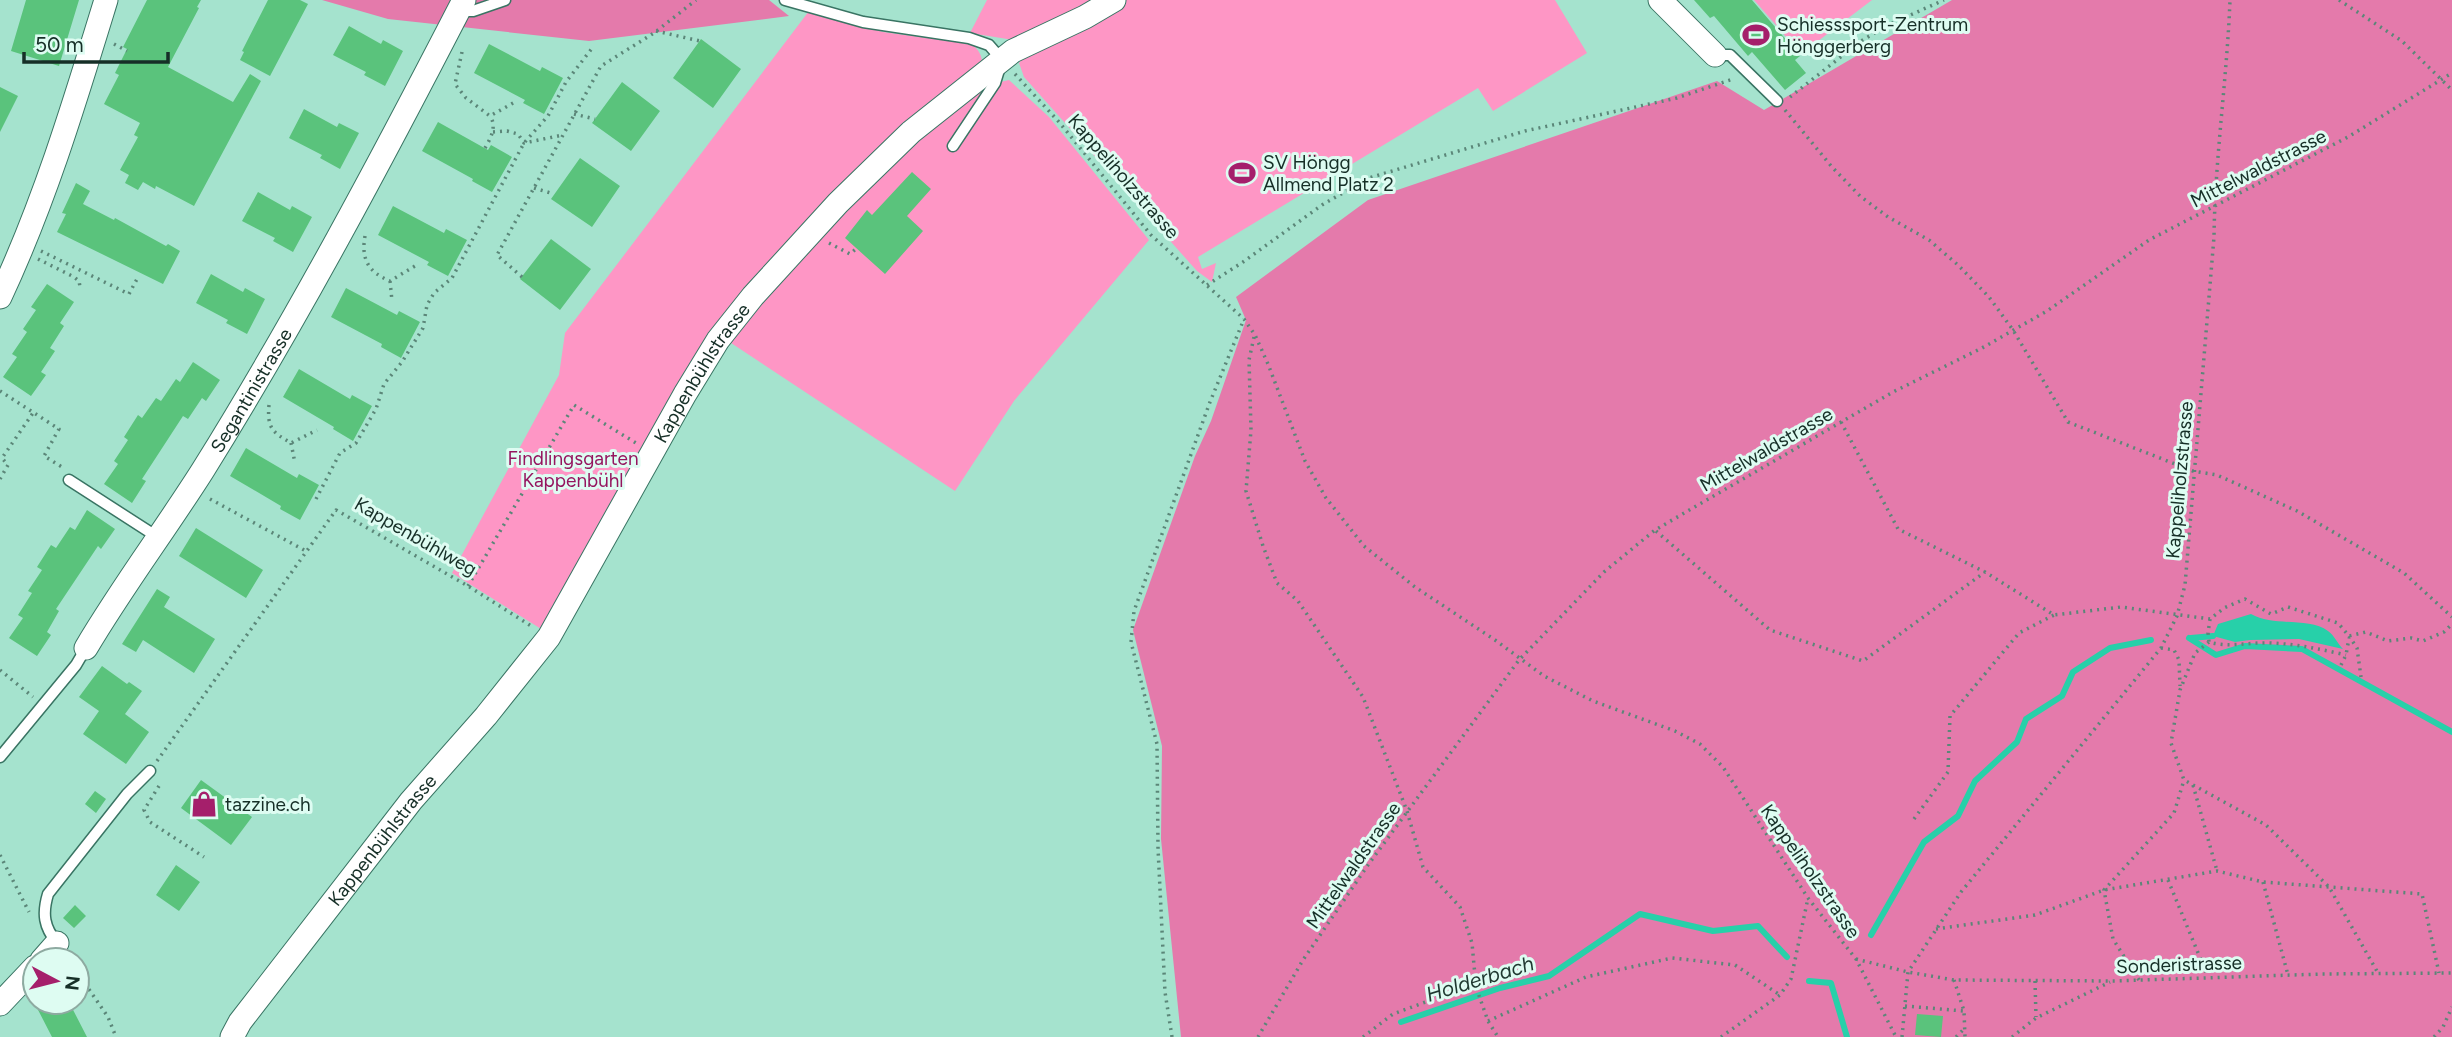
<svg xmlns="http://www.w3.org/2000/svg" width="2452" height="1037" viewBox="0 0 2452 1037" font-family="Figtree,sans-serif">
  <rect width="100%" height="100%" fill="#a5e3ce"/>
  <path fill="#fe96c5" d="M 987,0 L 1106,0 L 1020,41 L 970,33 Z
    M 1123,0 L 1555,0 L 1587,53 L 1493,111 L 1478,88 L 1198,257 L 1202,269 L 1216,263 L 1212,282 L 1197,271 L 1024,77 L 1019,63 L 1027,53 Z
    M 1754,0 L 1872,0 L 1801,54 Z
    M 809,11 L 883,32 L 972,44 C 981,52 983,58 982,70 L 746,293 L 546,632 L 452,573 L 559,375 L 565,333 Z
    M 1009,80 L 1049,117 L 1149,240 L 1014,401 L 955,491 L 725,339 L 810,241 L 975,88 Z"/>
  <path fill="#e47aab" d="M 322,0 L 769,0 L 789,16 L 589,41 L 388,19 Z
    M 1952,0 L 2452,0 L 2452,1037 L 1181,1037 L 1161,839 L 1162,746 L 1133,630 L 1195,456 L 1211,421 L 1246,320 L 1236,297 L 1368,200 L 1717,81 L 1764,110 Z"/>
  <path fill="#27d0a9" d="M 2251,614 C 2274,627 2309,617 2328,631 C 2334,635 2338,644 2343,649 L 2299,639 L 2250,640 L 2235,642 L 2213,636 L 2218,624 Z"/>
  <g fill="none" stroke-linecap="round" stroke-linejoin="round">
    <path stroke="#27d0a9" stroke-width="6" d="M 2189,638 L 2216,655 L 2245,646 L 2302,649 L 2452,732
      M 2191,638 L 2213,636
      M 1871,935 L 1924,842 L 1958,816 L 1975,781 L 2017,742 L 2026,719 L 2062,696 L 2073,672 L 2110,648 L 2151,640
      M 1809,981 L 1831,983 L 1847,1037
      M 1401,1022 L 1500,988 L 1549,976 L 1640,914 L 1713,931 L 1758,926 L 1787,957"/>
  </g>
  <path fill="#5ac37c" d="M 26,0 L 79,0 L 59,66 L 11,51 Z
    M 147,0 L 201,0 L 197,7 L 199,8 L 168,67 L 233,102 L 250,74 L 261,81 L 194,206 L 156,186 L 155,189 L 143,182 L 138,190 L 125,183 L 129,175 L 120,170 L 138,137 L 134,135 L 140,123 L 104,104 L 119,75 L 115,73 L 127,49 L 123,47 Z
    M 268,0 L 300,0 L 308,4 L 270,76 L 240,60 L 244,52 L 242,51 Z
    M 1694,0 L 1752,0 L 1800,56 L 1795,60 L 1806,73 L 1785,90 L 1752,52 L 1748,56 L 1714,16 L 1710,18 Z
    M 349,26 L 381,44 L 383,40 L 403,51 L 385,86 L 364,75 L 366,72 L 333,55 Z
    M 701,39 L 741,69 L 713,108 L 673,78 Z
    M 489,44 L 540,71 L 542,67 L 563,78 L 544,114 L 523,103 L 525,100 L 474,73 Z
    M 622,82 L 660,111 L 631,151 L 592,123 Z
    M 0,87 L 18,96 L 0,132 Z
    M 304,109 L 337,127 L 339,123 L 359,133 L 340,169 L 320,158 L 322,155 L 289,138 Z
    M 438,122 L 488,150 L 491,145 L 512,157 L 492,192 L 472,181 L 473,179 L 422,151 Z
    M 580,158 L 620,186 L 592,227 L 551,199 Z
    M 912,172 L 931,189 L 907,216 L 923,231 L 885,274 L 845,238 L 867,210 L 872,215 Z
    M 76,183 L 90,191 L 83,204 L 114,220 L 115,218 L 166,246 L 168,244 L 180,251 L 163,284 L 57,232 L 66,214 L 62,213 Z
    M 258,192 L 290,210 L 292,206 L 312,217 L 293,252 L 273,241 L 275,238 L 242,221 Z
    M 393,206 L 444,233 L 446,229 L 467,240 L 448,276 L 427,265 L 429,262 L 378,235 Z
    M 551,239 L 591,269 L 560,310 L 520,279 Z
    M 211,274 L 243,292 L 245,288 L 265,299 L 247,334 L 226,323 L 228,320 L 196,303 Z
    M 47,284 L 74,302 L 60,323 L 64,326 L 50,348 L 55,351 L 41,372 L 46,375 L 31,396 L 3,377 L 17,357 L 12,354 L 27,332 L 23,329 L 36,310 L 31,307 Z
    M 346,288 L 397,315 L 399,311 L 420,322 L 401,358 L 381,347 L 382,344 L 331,317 Z
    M 193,362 L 220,380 L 206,401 L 202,398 L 188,419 L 183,416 L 142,479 L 146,481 L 132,503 L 104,484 L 118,464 L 114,461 L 128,440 L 124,437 L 138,415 L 142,418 L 156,398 L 161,401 L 176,379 L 180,382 Z
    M 299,369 L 350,399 L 352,395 L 372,406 L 353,441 L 333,429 L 334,427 L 283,397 Z
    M 246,448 L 297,478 L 299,474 L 319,485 L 300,520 L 280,509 L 281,506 L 230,476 Z
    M 87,510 L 115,529 L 101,549 L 98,546 L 56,609 L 59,611 L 47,632 L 51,635 L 37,656 L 9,638 L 23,618 L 18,615 L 32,593 L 28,591 L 42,570 L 37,567 L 51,545 L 56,548 L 70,527 L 75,530 Z
    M 196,528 L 263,570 L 246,598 L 179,556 Z
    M 157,589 L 170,597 L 164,607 L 215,639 L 194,673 L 143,640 L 136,652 L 122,644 Z
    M 102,666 L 127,684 L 129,682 L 142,691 L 125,714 L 149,732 L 126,764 L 83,734 L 99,711 L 79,697 Z
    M 201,780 L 252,817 L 231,845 L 181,808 Z
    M 95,791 L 106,799 L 96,813 L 85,804 Z
    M 176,865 L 200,882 L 179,911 L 156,895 Z
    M 75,905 L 86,916 L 74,928 L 63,918 Z
    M 34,1002 L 69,1002 L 87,1037 L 52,1037 Z
    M 1917,1014 L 1943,1016 L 1941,1037 L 1915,1035 Z"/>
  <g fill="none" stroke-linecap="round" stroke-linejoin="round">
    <g stroke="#397463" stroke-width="13">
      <path id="lane" d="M 785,0 L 863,22 L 969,38 L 989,45 L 1002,60 L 995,83 L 953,146
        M 458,11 L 473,11 L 505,0
        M 1715,55 L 1730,55 L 1777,101
        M 69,480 L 159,538
        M 0,757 L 76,665 L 86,648
        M 57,943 C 44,927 42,914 48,894 L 127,794 L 150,771"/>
    </g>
    <g stroke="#397463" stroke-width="25">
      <g id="street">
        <path d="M 1660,0 L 1715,55"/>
        <path d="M 0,297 C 45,201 75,101 106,0"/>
        <path id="s1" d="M 86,648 C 122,587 165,530 203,470 C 297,319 382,159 464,0"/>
        <path d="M 42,960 L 57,943"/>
        <path d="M 0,1004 L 35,967"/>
        <path id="s2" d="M 232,1037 L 240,1022 L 411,801 L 486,716 L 549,637 L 685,394 L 718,340 L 753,296 L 838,203 L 911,132 L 1013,51 L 1085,17 L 1114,0"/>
      </g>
    </g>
    <path stroke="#5b8678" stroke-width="3.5" stroke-dasharray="2 5" stroke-linecap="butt" d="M 2339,0 L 2402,41 L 2452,90
      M 656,31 L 700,41
      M 114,44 L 127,51
      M 462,52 L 455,84 L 466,98 L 490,116 L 515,102
      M 1015,74 L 1059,122 L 1151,235 L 1244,319 L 1255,335 L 1268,364 L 1305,461 L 1326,498 L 1364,546 L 1415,587 L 1495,640 L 1544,676 L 1593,701 L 1675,731 L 1700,744 L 1723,767 L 1808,898 L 1856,959 L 1896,1037
      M 1790,97 L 1861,41 L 1888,25 L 1944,0
      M 1785,110 L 1832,167 L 1860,196 L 1888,217 L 1929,240 L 1958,265 L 1989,297 L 2013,330 L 2068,422 L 2193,471 L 2217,475 L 2297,511 L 2404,573 L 2452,617
      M 574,114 L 595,119
      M 493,132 L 507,131 L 518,134 L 524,143 L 563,135
      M 485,148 C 491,138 497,126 490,116
      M 534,188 L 554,194
      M 365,236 C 361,259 368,272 390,281 L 415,266
      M 829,243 L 850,254 L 857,248
      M 41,251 L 129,294 L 137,279
      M 38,259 L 74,277 L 79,281 L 80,287
      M 522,277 L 497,255 L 601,66 L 654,33 L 696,0
      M 390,281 L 392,301
      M 1207,285 L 1243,262 L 1322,205 L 1369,178 L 1525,131 L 1677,98 L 1733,79
      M 1254,337 L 1249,360 L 1251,430 L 1246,491 L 1263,546 L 1277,583 L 1298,601 L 1363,697 L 1407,811 L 1423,867 L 1460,907 L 1472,943 L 1476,987 L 1488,1021 L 1498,1037
      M 0,391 L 59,429 L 44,456 L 62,467
      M 269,405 C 267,428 272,432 291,443 L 317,430
      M 1841,422 L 1898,529 L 1985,572 L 2054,615 L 2121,607 L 2210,619 L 2224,608 L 2245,599 L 2271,614 L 2288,607 L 2338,623 L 2349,636 L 2366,632 L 2388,641 L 2411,638 L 2423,641 L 2444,632 L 2452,624
      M 291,443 L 295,463
      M 0,479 L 8,465 L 2,458 L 33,413
      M 210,499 L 306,551
      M 316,499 L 340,453 L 356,443 L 376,409 L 384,384 L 402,362 L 423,328 L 427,305 L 434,293 L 452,278 L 524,143 L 548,116 L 566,82 L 593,47
      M 1656,531 L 1770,630 L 1863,661 L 1985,572
      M 468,586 L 574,405 L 636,443
      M 2210,619 L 2208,633 L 2209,642 C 2229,648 2249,642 2270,643 C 2296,644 2320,649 2346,655
      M 2349,636 L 2357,648 L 2361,677
      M 2209,642 L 2195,653 L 2180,690 L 2171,743 L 2184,780 L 2266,825 L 2329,887 L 2378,973
      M 2161,648 L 2174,650 L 2179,660 L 2180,686
      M 2341,665 L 2346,655 L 2349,638
      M 0,670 L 33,697
      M 157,761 L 336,510 L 468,586 L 531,626
      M 2193,785 L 2217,871
      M 159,786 L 144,810 L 150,822 L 204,857
      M 1914,819 L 1948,772 L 1950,716 L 2019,633 L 2054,615
      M 0,855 L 29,912
      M 2168,880 L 2208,977
      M 2263,882 L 2288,975
      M 1936,929 L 2035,915 L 2104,890 L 2217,871 L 2263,882 L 2422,894 L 2439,973
      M 1856,959 L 1908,972 L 1954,980 L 2113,981 L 2322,974 L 2452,973
      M 77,972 L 108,1017 L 116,1037
      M 1954,980 L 1964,1011 L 1965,1037
      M 2139,980 L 2113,939 L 2104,890 L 2174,813 L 2184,780
      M 2035,981 L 2036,1017
      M 1905,1006 L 1964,1011
      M 1488,1021 L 1586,977 L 1672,958 L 1735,965 L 1780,995
      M 1172,1037 L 1165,992 L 1158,848 L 1157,744 L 1131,642 L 1134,611 L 1210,402 L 1244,319
      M 1258,1037 L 1303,960 L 1368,865 L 1519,660 L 1604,572 L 1655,530 L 1893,392 L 1982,348 L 2047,311 L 2149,240 L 2348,137 L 2452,73
      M 1363,1037 L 1393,1014 L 1442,996 L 1475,987
      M 1721,1037 L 1780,995 L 1791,979 L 1808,898
      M 1902,1037 L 1908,972 L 1961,892 L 2161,648 L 2177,616 L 2185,585 L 2214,237 C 2215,158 2227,79 2230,0
      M 1956,1037 L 1964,1029
      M 2012,1037 L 2036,1018 L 2110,982
      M 2434,1037 L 2443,1027 L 2452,1007"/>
    <use href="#lane" stroke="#fff" stroke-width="10"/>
    <use href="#street" stroke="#fff" stroke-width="23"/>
  </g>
  <defs>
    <g id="stadium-bare" transform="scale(2.1)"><path d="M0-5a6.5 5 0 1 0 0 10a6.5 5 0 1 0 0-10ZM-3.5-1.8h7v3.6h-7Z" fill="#a51f6b" stroke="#defcf2" stroke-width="2.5" paint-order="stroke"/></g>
    <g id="shop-bare" transform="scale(2.1)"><path d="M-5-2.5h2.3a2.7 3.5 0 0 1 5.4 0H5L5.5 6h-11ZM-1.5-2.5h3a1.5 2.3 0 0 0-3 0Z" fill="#a51f6b" stroke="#defcf2" stroke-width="2.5" paint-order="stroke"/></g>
  </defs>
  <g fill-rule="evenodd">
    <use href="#stadium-bare" x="1756" y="35"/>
    <use href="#stadium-bare" x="1242" y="173"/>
    <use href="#shop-bare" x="204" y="804"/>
  </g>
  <g text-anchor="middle" stroke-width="6" stroke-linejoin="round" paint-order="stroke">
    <g font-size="19" fill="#162f27" stroke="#defcf2" text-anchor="start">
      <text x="1777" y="31">Schiesssport-Zentrum<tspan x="1777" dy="22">Hönggerberg</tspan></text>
      <text x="1263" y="169">SV Höngg<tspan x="1263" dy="22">Allmend Platz 2</tspan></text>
      <text x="225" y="811">tazzine.ch</text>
    </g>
    <g font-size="19" fill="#162f27" stroke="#defcf2">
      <text transform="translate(2258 168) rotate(-27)" y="7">Mittelwaldstrasse</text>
      <text transform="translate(1124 176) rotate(49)" y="7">Kappeliholzstrasse</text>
      <text dy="7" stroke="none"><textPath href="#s2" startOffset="816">Kappenbühlstrasse</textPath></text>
      <text dy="7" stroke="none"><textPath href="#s1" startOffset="306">Segantinistrasse</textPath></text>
      <text transform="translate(1766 449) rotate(-30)" y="7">Mittelwaldstrasse</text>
      <text transform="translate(2179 480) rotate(-85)" y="7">Kappeliholzstrasse</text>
      <text transform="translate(416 536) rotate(30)" y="7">Kappenbühlweg</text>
      <text dy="7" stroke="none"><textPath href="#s2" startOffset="248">Kappenbühlstrasse</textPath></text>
      <text transform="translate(1353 865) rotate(-55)" y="7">Mittelwaldstrasse</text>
      <text transform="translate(1811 871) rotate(55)" y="7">Kappeliholzstrasse</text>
      <text transform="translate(2179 964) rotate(-2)" y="7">Sonderistrasse</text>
    </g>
    <g font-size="19" fill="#95155f" stroke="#defcf2">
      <text x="573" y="465">Findlingsgarten<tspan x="573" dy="22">Kappenbühl</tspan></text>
    </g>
    <g font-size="21" font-style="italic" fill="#1f3830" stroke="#defcf2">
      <text transform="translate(1480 979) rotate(-17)" y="7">Holderbach</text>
    </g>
  </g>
  <g transform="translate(56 981) rotate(97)"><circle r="33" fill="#defcf2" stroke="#8eaaa1" stroke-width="2"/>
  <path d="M0-5L12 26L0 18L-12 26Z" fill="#a51f6b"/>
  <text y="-10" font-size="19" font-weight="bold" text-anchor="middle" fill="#162f27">N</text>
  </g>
  <path d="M24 52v10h144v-10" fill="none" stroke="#162f27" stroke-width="3.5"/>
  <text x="35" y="52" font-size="21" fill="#162f27" stroke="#defcf2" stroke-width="5" paint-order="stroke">50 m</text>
</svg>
